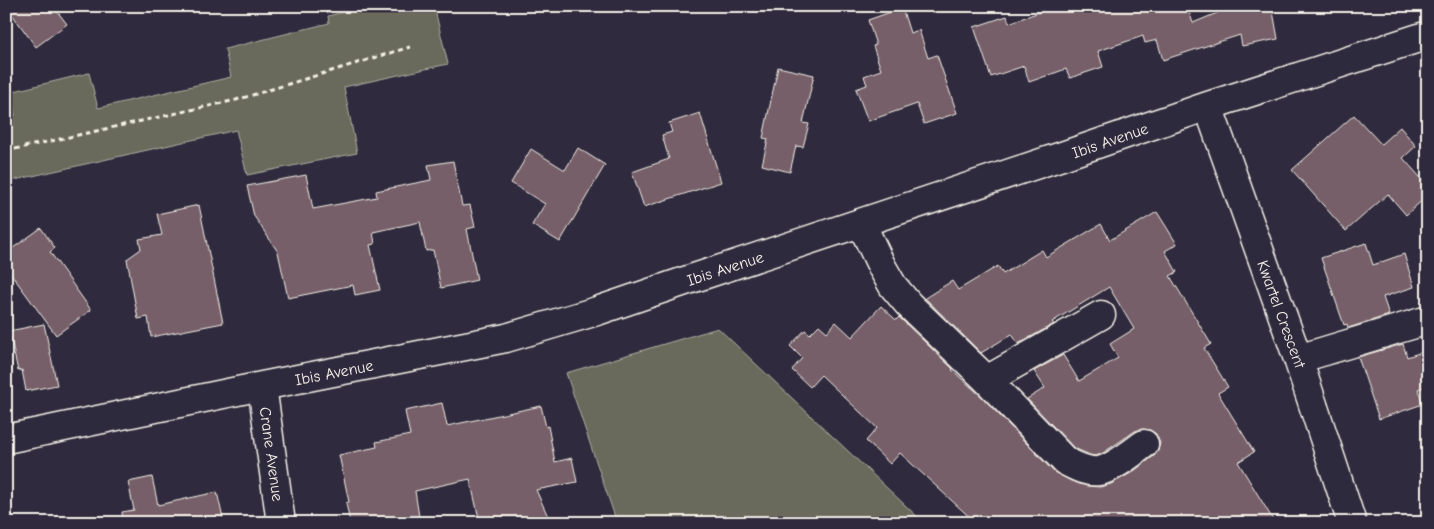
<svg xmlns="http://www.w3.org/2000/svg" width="1434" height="529" viewBox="0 0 1434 529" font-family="'Comic Neue',sans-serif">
  <rect width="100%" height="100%" fill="#2f2a3d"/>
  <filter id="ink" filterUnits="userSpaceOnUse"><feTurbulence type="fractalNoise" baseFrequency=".02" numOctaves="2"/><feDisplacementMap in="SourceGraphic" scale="10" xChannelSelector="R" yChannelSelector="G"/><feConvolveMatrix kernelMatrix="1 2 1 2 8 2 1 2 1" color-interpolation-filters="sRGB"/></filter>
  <g filter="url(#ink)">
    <path fill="#6a6b5c" stroke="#afaea2" d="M 367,6 L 434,6 L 448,64 L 344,87 L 357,153 L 247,175 L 236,130 L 6,182 L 6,118 L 15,116 L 10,92 L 89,73 L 98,108 L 231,77 L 225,49 L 329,23 L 328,16 Z
      M 718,328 L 924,523 L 617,523 L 566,373 Z"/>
    <path fill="#775f69" stroke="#f4f1e8" d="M 6,6 L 53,6 L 67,24 L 36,47 Z
      M 1056,6 L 1187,6 L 1193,23 L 1234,6 L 1272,6 L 1278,39 L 1242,46 L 1240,35 L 1163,60 L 1157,40 L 1145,43 L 1143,36 L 1098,51 L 1103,67 L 1070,78 L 1066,69 L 1029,82 L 1024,66 L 991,77 L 974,27 L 1007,16 L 1009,23 Z
      M 902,8 L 910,33 L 919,30 L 928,58 L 937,55 L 957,113 L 924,124 L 917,104 L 868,121 L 856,89 L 867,85 L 864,76 L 881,70 L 873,46 L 876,45 L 868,20 Z
      M 778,67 L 814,75 L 803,123 L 809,124 L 803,147 L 796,146 L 790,172 L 762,165 L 768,139 L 763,138 Z
      M 700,113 L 721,182 L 644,207 L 632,172 L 669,159 L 662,135 L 672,132 L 669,123 Z
      M 1354,115 L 1381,144 L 1400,127 L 1416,146 L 1403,158 L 1428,186 L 1428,195 L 1406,215 L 1388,194 L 1346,231 L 1292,170 Z
      M 578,148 L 605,165 L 560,242 L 532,225 L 545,204 L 511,183 L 531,149 L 565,170 Z
      M 453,161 L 462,206 L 470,205 L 475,227 L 467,229 L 477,280 L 441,288 L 433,250 L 426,251 L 420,222 L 373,232 L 375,244 L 370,245 L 380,290 L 355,295 L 353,285 L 288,298 L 278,252 L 254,216 L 247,186 L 306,175 L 313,209 L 377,197 L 376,191 L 431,180 L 428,165 Z
      M 199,205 L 223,323 L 151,337 L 148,317 L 138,319 L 127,259 L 141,249 L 139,239 L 162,235 L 157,214 Z
      M 1157,212 L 1177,244 L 1165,251 L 1177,272 L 1170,276 L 1211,344 L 1204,348 L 1228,387 L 1218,393 L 1254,452 L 1238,462 L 1275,523 L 976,523 L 900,453 L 890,464 L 866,441 L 877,428 L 821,375 L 810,387 L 792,370 L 802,358 L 790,346 L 805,330 L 810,334 L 819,325 L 827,332 L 836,322 L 852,337 L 881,306 L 896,320 L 899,317 L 953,369 L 952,370 L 981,396 L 1054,472 L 1071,481 L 1087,486 L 1100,487 L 1111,484 L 1131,473 L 1154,456 L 1158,451 L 1160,443 L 1156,434 L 1150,430 L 1142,429 L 1135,431 L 1103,453 L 1096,456 L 1090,455 L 1074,448 L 1027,399 L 1045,388 L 1034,371 L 1063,355 L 1079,381 L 1118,358 L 1110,344 L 1134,329 L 1109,287 L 1052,322 L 1054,324 L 1018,344 L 1012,334 L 981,353 L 925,298 L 952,281 L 958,290 L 998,266 L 1003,274 L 1042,250 L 1046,257 L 1101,224 L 1110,240 Z
      M 41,228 L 55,248 L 50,252 L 91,310 L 56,335 L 6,267 L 6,253 Z
      M 1366,243 L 1373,265 L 1404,254 L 1414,287 L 1383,297 L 1389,315 L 1348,328 L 1347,324 L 1344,325 L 1321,258 Z
      M 44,324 L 57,385 L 26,391 L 22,370 L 18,371 L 9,331 Z
      M 1403,344 L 1407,357 L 1428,350 L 1428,386 L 1418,389 L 1423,404 L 1379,419 L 1358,357 Z
      M 442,403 L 447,426 L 541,406 L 546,427 L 548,426 L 555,462 L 572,458 L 577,482 L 536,490 L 551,523 L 480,523 L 470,479 L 415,491 L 420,523 L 350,523 L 346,503 L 349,502 L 339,455 L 377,447 L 376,442 L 410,435 L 405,411 Z
      M 152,477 L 158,505 L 217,492 L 224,523 L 123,523 L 122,512 L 134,510 L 128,482 Z"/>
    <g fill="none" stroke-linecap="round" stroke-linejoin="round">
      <g stroke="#f4f1e8" stroke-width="31">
        <path id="minor" d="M 1208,106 L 1298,359 L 1352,523
          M 861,223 L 882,267 L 893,286 L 909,305 L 987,380 L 1065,461 C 1075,466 1087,473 1099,471 C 1112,469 1133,452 1144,444
          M 1298,359 L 1428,320
          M 987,380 L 1101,315
          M 262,386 L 281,523
          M 6,439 L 262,386 L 506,338 L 597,311 L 685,281 L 1065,155 L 1208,106 L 1428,35"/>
      </g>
      <path stroke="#f4f1e8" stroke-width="3" stroke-dasharray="5 4" stroke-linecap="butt" d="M 6,151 L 236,100 L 410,47"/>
      <use href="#minor" stroke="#2f2a3d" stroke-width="28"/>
    </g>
  </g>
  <g text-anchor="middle" stroke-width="5" stroke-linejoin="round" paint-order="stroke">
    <g font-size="16" fill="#f4f1e8" stroke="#2f2a3d">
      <text transform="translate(1110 140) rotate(-19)" y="6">Ibis Avenue</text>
      <text transform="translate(725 268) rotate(-18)" y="6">Ibis Avenue</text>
      <text transform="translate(1282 314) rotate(70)" y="6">Kwartel Crescent</text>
      <text transform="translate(334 372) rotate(-11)" y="6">Ibis Avenue</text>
      <text transform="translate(272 454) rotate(82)" y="6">Crane Avenue</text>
    </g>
  </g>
  <rect width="1434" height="529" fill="none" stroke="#2f2a3d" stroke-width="25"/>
  <rect x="12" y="12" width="1409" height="504" fill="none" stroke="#f4f1e8" stroke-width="2" filter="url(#ink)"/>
</svg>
